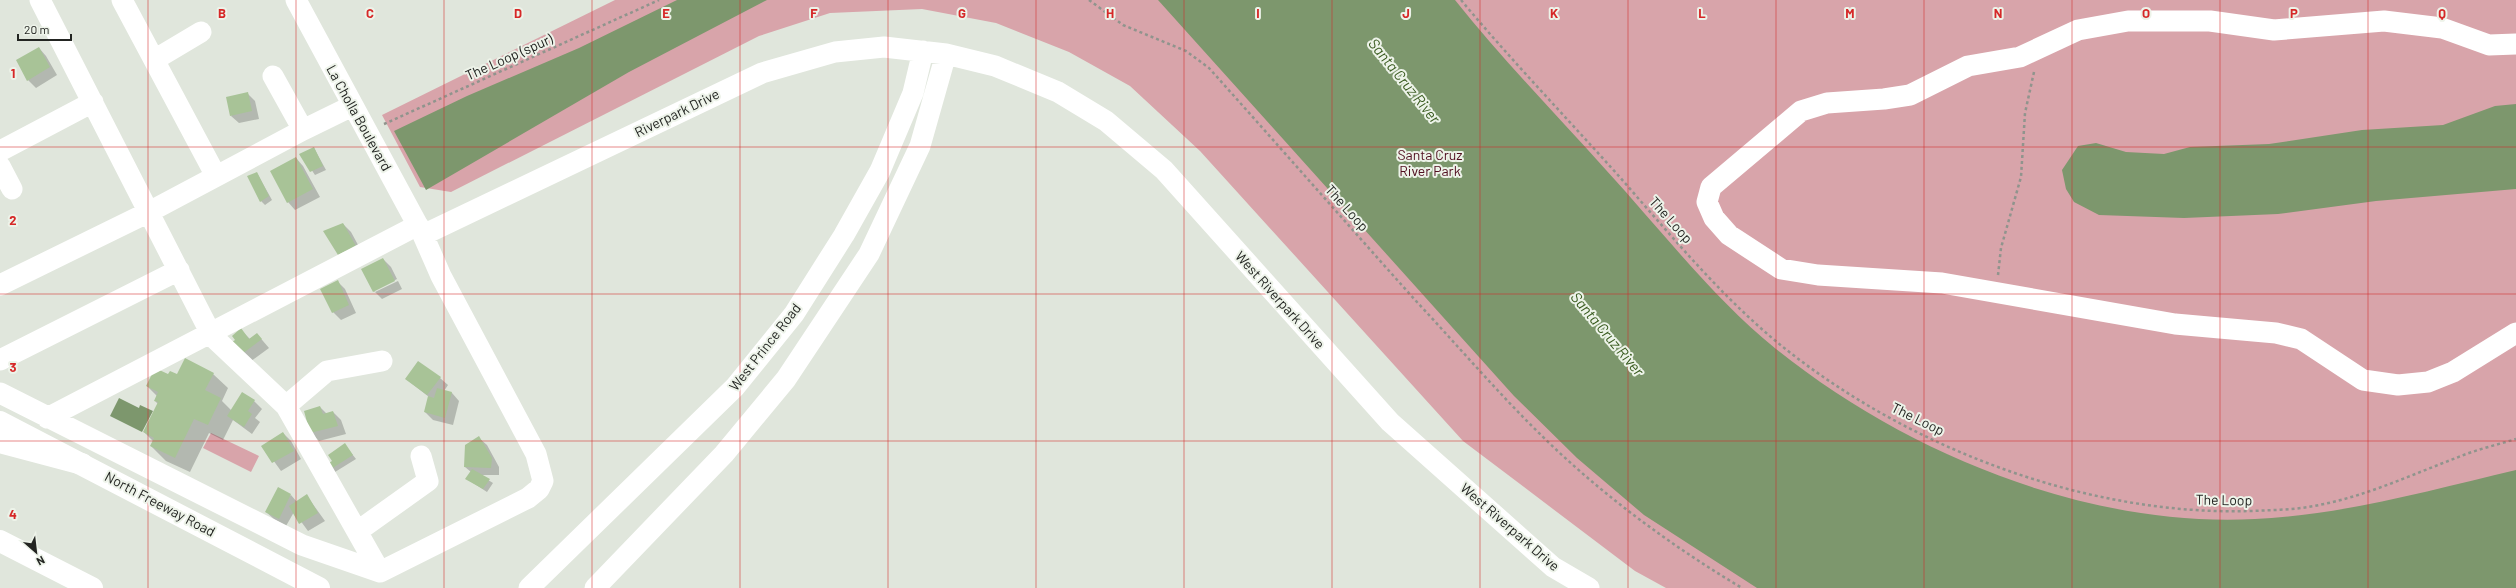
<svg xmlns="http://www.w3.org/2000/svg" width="2516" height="588" viewBox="0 0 2516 588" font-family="Barlow,sans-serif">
  <rect width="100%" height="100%" fill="#e0e6dc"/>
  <path fill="#d8a4aa" d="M 615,0 L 2516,0 L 2516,588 L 1666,588 L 1635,571 L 1463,441 L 1200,151 L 1130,86 L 1069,52 L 996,23 L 922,9 L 830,13 L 759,36 L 451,192 L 420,187 L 382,115 Z
    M 211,433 L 259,456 L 251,472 L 203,448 Z"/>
  <path fill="#7d976d" d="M 677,0 L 767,0 L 629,72 L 426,190 L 394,131 L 467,96 L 579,48 Z
    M 1158,0 L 1455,0 C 1502,59 1556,114 1606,170 C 1661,230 1713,298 1776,349 C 1905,453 2087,528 2255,519 C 2343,515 2431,490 2516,470 L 2516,588 L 1757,588 L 1644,515 L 1577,458 L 1514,396 Z
    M 2516,104 L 2516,189 L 2376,201 L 2278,214 L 2184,218 L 2099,215 L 2074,202 L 2066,189 L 2062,170 L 2078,146 L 2096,143 L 2126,152 L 2164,154 L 2190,147 L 2269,144 L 2362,130 L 2443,125 L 2495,106 Z
    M 119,398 L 139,408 L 140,405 L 153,411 L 142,432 L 110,416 Z"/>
  <path fill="#0003" d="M 39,48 L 46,56 L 57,75 L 36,88 L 28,80 Z
    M 247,93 L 255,101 L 259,119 L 239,123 L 231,116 Z
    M 314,148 L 326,170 L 315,175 L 301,154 Z
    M 296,158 L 303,166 L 320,197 L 295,210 L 288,202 Z
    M 257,173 L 272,200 L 265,205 L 261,201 Z
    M 343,224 L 351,232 L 363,254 L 346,262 Z
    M 383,259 L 391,267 L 397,279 L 375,290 L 375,292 L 398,281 L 402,289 L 382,299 L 374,291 Z
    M 337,281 L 345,289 L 356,313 L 341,320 L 333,312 Z
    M 241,330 L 250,339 L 257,334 L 269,348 L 247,364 L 237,340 Z
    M 213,374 L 228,388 L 222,401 L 231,410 L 254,401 L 262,409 L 255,418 L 260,422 L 252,434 L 233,420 L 223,440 L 209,433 L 190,472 L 166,461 L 151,446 L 153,441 L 144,432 L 158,404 L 155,401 L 157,396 L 147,386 L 168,375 Z
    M 440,378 L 448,385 L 444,391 L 452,393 L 459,401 L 453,425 L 433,420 L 425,412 L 429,397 L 406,379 Z
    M 320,407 L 327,414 L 333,412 L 341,420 L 346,434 L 319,441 L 311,433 Z
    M 283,433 L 291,441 L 301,459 L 281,471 L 263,446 Z
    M 479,438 L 487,445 L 499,467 L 499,475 L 480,475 L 493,483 L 487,492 L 467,479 L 471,472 L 465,467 Z
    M 345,445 L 356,459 L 335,472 L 331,469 L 333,461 Z
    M 291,495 L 297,502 L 307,496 L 325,521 L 308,531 L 294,512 L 286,526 L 274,519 L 266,512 Z"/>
  <path fill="#a8c397" d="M 39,47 L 50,67 L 27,81 L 16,60 Z
    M 248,92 L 252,111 L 230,116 L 226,97 Z
    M 314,147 L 323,166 L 310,172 L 299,154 Z
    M 296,157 L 313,189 L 287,203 L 270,171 Z
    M 257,172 L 269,196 L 260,202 L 247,176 Z
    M 343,223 L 356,246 L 338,255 L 323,231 Z
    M 383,258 L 395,281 L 373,292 L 361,269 Z
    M 338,280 L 349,305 L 332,313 L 320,289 Z
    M 241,328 L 249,339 L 257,333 L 262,339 L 238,357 L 229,344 L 235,340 L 232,336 Z
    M 185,358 L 214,373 L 205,390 L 221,398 L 208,425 L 194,419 L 175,458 L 150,446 L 154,438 L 143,432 L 158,402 L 154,401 L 158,392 L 146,386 L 155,368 L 168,374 L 170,371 L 177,374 Z
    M 418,361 L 441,377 L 427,395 L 405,379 Z
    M 437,388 L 452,392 L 445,418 L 424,412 L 428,396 L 434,398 Z
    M 242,392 L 255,400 L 248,411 L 252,414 L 244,427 L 227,416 Z
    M 320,406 L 323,414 L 333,411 L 338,426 L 310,433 L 304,411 Z
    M 283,432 L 294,451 L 272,463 L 261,446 Z
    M 479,436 L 492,458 L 491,468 L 464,467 L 465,445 Z
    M 345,443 L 353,455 L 331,469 L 327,464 L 332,461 L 328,455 Z
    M 472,469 L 490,479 L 483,489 L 465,479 Z
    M 278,487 L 291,494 L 279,519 L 265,512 Z
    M 307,494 L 318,513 L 299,524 L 289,506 Z"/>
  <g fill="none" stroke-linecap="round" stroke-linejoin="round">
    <path stroke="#90948d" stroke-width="2.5" stroke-dasharray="3 3" stroke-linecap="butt" d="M 1089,0 L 1123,25 L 1186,51 L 1209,68 C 1278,145 1347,224 1416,301 C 1458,346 1498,393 1542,436 C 1601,494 1670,545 1742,588
      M 1461,0 C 1511,60 1565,116 1617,174 C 1669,233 1721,297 1783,347 C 1909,448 2087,516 2250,511 C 2273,510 2296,510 2319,505 C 2366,496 2411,475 2456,458 C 2475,450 2496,445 2516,439
      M 384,124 L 659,0
      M 1998,275 L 2001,248 L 2021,177 L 2025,113 L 2034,72"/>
    <path stroke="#fff" stroke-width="21" d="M 40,0 L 212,336 L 286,406 L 380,572
      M 122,0 L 216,176
      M 2516,44 L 2489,45 L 2442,28 L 2384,21 L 2274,30 L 2210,21 L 2128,21 L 2078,30 L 2020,57 L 1968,66 L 1910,95 L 1884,99 L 1827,103 L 1801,111 L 1711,187 L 1707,202 L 1714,218 L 1729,235 L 1781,269 L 1818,275 L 1942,283 L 2175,324 L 2276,333 L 2301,339 L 2363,380 L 2398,385 L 2428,382 L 2453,372 L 2516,333
      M 154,60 L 201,32
      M 303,130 L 352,106
      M 0,151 L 93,102
      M 0,166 L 12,189
      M 423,235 L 762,73 L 835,52 L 884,47 L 946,54 L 995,66 L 1058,92 L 1106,121 L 1164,170 L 1390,422 L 1553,567 L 1589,588
      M 0,285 L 149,212 L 303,130 L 273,76
      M 0,360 L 179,270
      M 0,393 L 302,545 L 380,572 L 528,498 L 539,489 L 543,481 L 536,454 L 441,276 L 423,235 L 296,0
      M 286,406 L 327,371 L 382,361
      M 47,418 L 418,225
      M 358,531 L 428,481 L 421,456
      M 529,588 L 735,387 L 794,314 L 844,235 L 880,171 L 913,93 L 923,51
      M 595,588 L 724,454 L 786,379 L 869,254 L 920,146 L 946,54"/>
    <path stroke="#fff" stroke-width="22" d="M 0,422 L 319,588"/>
    <path stroke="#fff" stroke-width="22" d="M 0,442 L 82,464
      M 0,541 L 92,588"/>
  </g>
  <path fill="none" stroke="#d62828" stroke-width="1" stroke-opacity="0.55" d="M 148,0 L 148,588M 296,0 L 296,588M 444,0 L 444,588M 592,0 L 592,588M 740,0 L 740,588M 888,0 L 888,588M 1036,0 L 1036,588M 1184,0 L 1184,588M 1332,0 L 1332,588M 1480,0 L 1480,588M 1628,0 L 1628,588M 1776,0 L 1776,588M 1924,0 L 1924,588M 2072,0 L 2072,588M 2220,0 L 2220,588M 2368,0 L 2368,588M 0,147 L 2516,147M 0,294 L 2516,294M 0,441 L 2516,441"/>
  <g text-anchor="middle" stroke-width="4" stroke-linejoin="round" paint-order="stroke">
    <g font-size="14" fill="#232522" stroke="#edf3e9">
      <text transform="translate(509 57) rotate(-24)" y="5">The Loop (spur)</text>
      <text transform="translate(677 113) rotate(-26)" y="5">Riverpark Drive</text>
      <text transform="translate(359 118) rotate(61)" y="5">La Cholla Boulevard</text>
      <text transform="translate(1347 208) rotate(48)" y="5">The Loop</text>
      <text transform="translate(1671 220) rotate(48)" y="5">The Loop</text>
      <text transform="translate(1280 300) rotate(48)" y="5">West Riverpark Drive</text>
      <text transform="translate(765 347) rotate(-52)" y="5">West Prince Road</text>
      <text transform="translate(1918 419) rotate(26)" y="5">The Loop</text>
      <text transform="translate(2224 500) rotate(1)" y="5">The Loop</text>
      <text transform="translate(160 504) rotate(28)" y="5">North Freeway Road</text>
      <text transform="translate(1510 527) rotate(41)" y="5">West Riverpark Drive</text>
    </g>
    <g font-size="14" fill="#500e1f" stroke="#edf3e9">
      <text x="1430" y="160">Santa Cruz<tspan x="1430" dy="16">River Park</tspan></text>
    </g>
    <g font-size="15" font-style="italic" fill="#395b1f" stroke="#edf3e9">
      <text transform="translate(1404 81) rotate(51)" y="5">Santa Cruz River</text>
      <text transform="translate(1607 334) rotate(50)" y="5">Santa Cruz River</text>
    </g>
  </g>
  <g font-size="13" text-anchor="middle" font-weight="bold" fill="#d62828" stroke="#edf3e9" stroke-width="4" stroke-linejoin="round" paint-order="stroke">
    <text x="222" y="18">B</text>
    <text x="370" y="18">C</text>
    <text x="518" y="18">D</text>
    <text x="666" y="18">E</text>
    <text x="814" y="18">F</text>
    <text x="962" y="18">G</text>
    <text x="1110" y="18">H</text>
    <text x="1258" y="18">I</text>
    <text x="1406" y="18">J</text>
    <text x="1554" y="18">K</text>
    <text x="1702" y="18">L</text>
    <text x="1850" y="18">M</text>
    <text x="1998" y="18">N</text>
    <text x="2146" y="18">O</text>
    <text x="2294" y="18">P</text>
    <text x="2442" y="18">Q</text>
    <text x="13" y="78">1</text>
    <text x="13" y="225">2</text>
    <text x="13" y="372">3</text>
    <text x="13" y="519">4</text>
  </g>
  <g transform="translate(36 552) rotate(152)" stroke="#edf3e9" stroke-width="3" paint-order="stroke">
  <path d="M0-3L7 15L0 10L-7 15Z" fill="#232522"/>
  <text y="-6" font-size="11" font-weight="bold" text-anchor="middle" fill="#232522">N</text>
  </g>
  <path d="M18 34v6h53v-6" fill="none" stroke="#232522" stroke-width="2"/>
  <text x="24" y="34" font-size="12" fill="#232522" stroke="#edf3e9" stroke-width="3" paint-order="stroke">20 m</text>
</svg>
